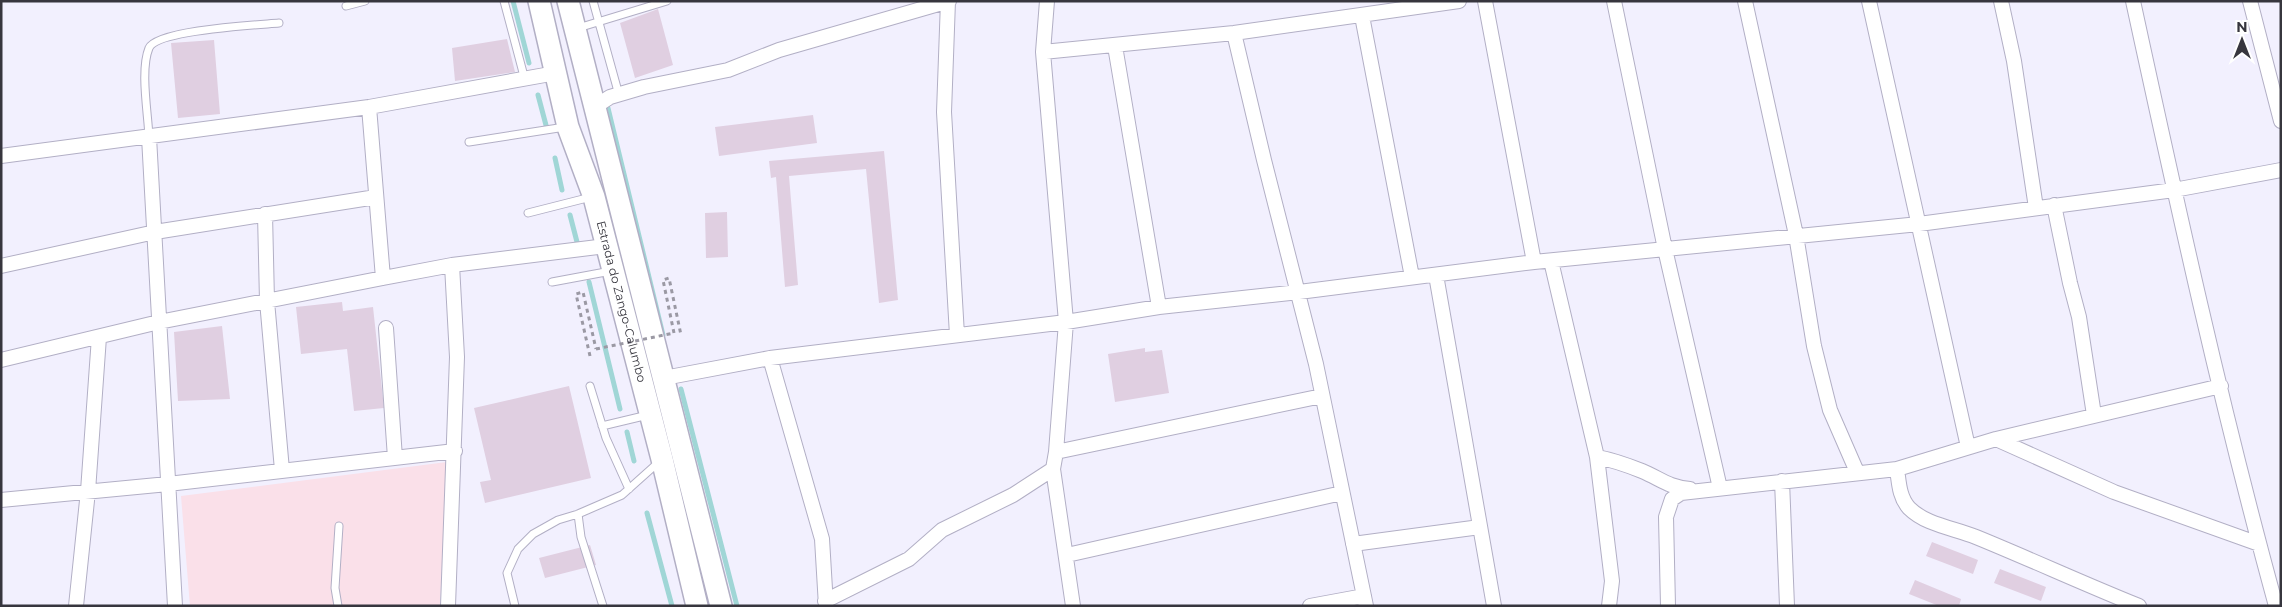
<svg xmlns="http://www.w3.org/2000/svg" width="2282" height="607" viewBox="0 0 2282 607" font-family="Montserrat,sans-serif">
  <rect width="100%" height="100%" fill="#f2f0fe"/>
  <path fill="#fae0e9" d="M 447,462 L 440,606 L 190,606 L 181,496 Z"/>
  <g fill="none" stroke-linecap="round" stroke-linejoin="round">
    <path stroke="#a0d6d6" stroke-width="5" d="M 513,1 L 529,63
      M 538,95 L 547,129
      M 608,108 L 663,335
      M 555,158 L 562,190
      M 570,215 L 577,242
      M 589,282 L 620,409
      M 681,389 L 737,606
      M 627,432 L 634,461
      M 647,513 L 672,606"/>
  </g>
  <path fill="#e0cfe1" d="M 658,9 L 673,65 L 635,78 L 620,23 Z
    M 507,39 L 515,72 L 455,81 L 452,48 Z
    M 214,40 L 220,114 L 178,118 L 171,43 Z
    M 813,115 L 817,143 L 719,156 L 715,127 Z
    M 884,151 L 898,300 L 879,303 L 866,169 L 789,176 L 798,285 L 785,287 L 776,177 L 771,178 L 769,161 Z
    M 727,212 L 728,257 L 706,258 L 705,213 Z
    M 342,302 L 343,311 L 373,307 L 384,408 L 354,411 L 347,349 L 301,354 L 296,307 Z
    M 222,326 L 230,399 L 178,401 L 174,332 Z
    M 1145,348 L 1145,352 L 1162,350 L 1169,393 L 1115,402 L 1108,354 Z
    M 569,386 L 591,478 L 485,503 L 480,482 L 491,480 L 474,408 Z
    M 1932,542 L 1978,560 L 1973,574 L 1926,556 Z
    M 590,545 L 596,565 L 545,578 L 539,558 Z
    M 2000,569 L 2046,587 L 2041,601 L 1994,583 Z
    M 1915,580 L 1961,599 L 1959,606 L 1939,606 L 1909,594 Z"/>
  <g fill="none" stroke-linecap="round" stroke-linejoin="round">
    <g stroke="#b2afc5" stroke-width="9">
      <path id="lane" d="M 504,1 L 525,80
        M 593,1 L 619,95
        M 346,6 L 365,1
        M 578,28 L 667,1
        M 149,137 C 148,113 140,70 149,48 C 157,30 257,25 279,23
        M 469,142 L 565,127
        M 528,213 L 591,197
        M 552,282 L 611,271
        M 590,386 L 606,438 L 629,489
        M 602,426 L 648,415
        M 578,514 L 581,537 L 603,606
        M 338,606 L 335,588 L 339,526
        M 515,606 L 507,573 L 518,549 L 533,534 L 558,520 L 578,514 L 622,495 L 660,461"/>
    </g>
    <g stroke="#b2afc5" stroke-width="16">
      <path id="street" d="M 948,1 L 944,112 L 957,335
        M 1047,1 L 1043,52 L 1066,322 L 1056,452 L 1053,469 L 1073,606
        M 1485,1 L 1534,262
        M 1614,1 L 1665,249 L 1720,488
        M 1745,1 L 1796,235 L 1814,346 L 1830,410 L 1857,472
        M 1869,1 L 1968,447
        M 2001,1 L 2014,61 L 2036,208
        M 2133,1 C 2177,204 2221,406 2276,606
        M 2250,1 L 2281,121
        M 1362,16 L 1412,277
        M 1234,33 L 1264,160 L 1316,364 L 1366,606
        M 1115,46 L 1159,307
        M 1043,52 L 1234,33 L 1459,1
        M 596,106 L 610,97 L 644,87 L 728,70 L 779,50 L 949,1
        M 369,107 L 383,278
        M 149,137 L 175,606
        M 1,156 L 369,107 L 556,73
        M 2054,205 L 2070,283 L 2079,317 L 2094,415
        M 265,214 L 267,301 L 282,470
        M 1551,261 L 1597,457 L 1612,581 L 1609,606
        M 1,266 L 155,232 L 376,197
        M 1436,275 L 1494,606
        M 386,328 L 395,458
        M 770,358 L 822,539 L 826,606
        M 1,360 L 159,322 L 383,278 L 452,265 L 606,246
        M 664,378 L 770,358 L 1066,322 L 1159,307 L 1299,292 L 1534,262 L 1919,224 L 2174,190 L 2281,170
        M 1996,439 L 2114,492 L 2259,544
        M 1056,452 L 1322,396
        M 1597,457 C 1613,460 1627,465 1642,471 C 1661,479 1668,487 1690,489
        M 1897,469 C 1899,482 1899,497 1909,508 C 1926,525 1954,528 1976,537 C 2030,559 2084,584 2139,606
        M 1782,481 L 1787,606
        M 1,500 L 168,484 L 455,451
        M 1353,544 L 1480,527
        M 1067,555 L 1342,493
        M 825,601 L 909,559 L 942,530 L 1013,495 L 1053,469
        M 76,606 L 88,491 L 99,337
        M 448,606 L 457,357 L 452,265
        M 1310,606 L 1364,596
        M 1668,606 L 1666,517 L 1672,499 L 1681,493 L 1897,469 L 1996,439 L 2221,386"/>
    </g>
    <g stroke="#b2afc5" stroke-width="24">
      <g id="primary">
        <path id="s1" d="M 539,1 L 568,127 L 594,197 L 662,459 L 697,606"/>
        <path d="M 568,1 L 721,606"/>
      </g>
    </g>
    <path stroke="#9b99a4" stroke-width="3" stroke-dasharray="4 4" stroke-linecap="butt" d="M 674,333 L 663,280 L 669,278 L 681,335
      M 590,356 L 576,294 L 583,292 L 596,349"/>
    <use href="#lane" stroke="#fff" stroke-width="7"/>
    <use href="#street" stroke="#fff" stroke-width="14"/>
    <use href="#primary" stroke="#fff" stroke-width="21"/>
    <path stroke="#9b99a4" stroke-width="3" stroke-dasharray="4 4" stroke-linecap="butt" d="M 596,349 L 674,333"/>
  </g>
  <g text-anchor="middle" stroke-width="4" stroke-linejoin="round" paint-order="stroke">
    <g font-size="12" fill="#37363e" stroke="#fff">
      <text dy="4" stroke="none"><textPath href="#s1" startOffset="312">Estrada do Zango-Calumbo</textPath></text>
    </g>
  </g>
  <rect width="2282" height="607" fill="none" stroke="#37363e" stroke-width="5"/>
  <g transform="translate(2242 40)" stroke="#ffffff" stroke-width="4" paint-order="stroke">
  <path d="M0-4L9 19L0 12L-9 19Z" fill="#37363e"/>
  <text y="-8" font-size="14" font-weight="bold" text-anchor="middle" fill="#37363e">N</text>
  </g>
</svg>
